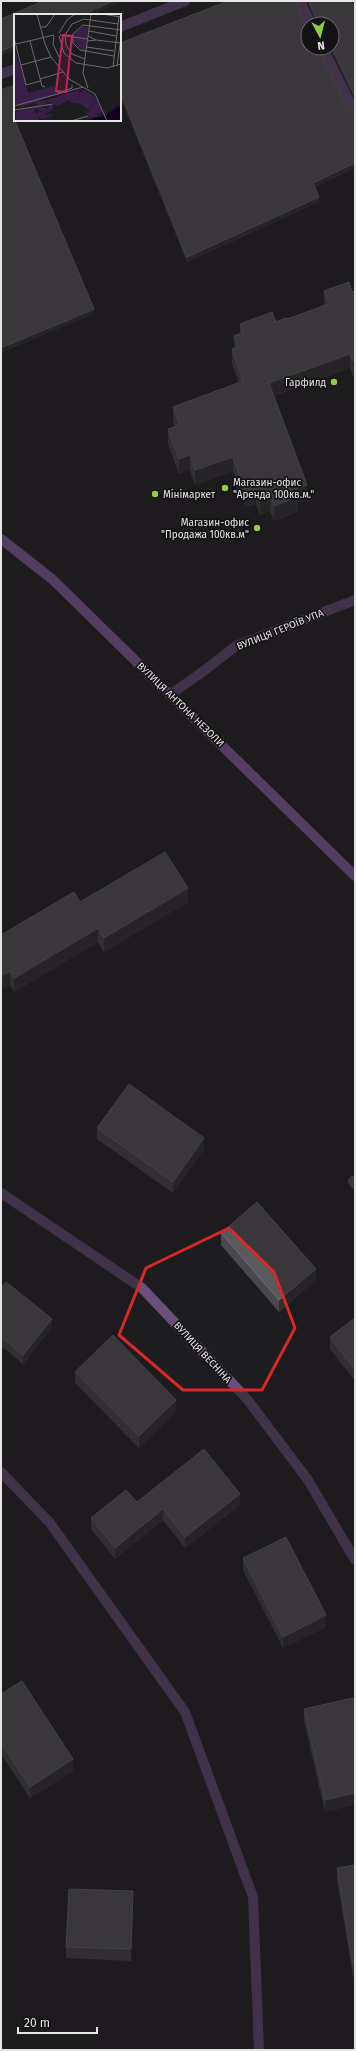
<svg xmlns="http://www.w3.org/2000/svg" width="356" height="2051" viewBox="0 0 356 2051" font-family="'Fira Sans',sans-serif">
  <rect width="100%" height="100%" fill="#1d1c1e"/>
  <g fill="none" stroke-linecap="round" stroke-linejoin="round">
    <path stroke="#6a4e7e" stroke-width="10" d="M 300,1 L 311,24
      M 120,27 L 185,1
      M 323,48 L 353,109
      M 1,74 L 15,69
      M 353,1181 L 355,1184
      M 1,1472 L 50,1523 L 185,1712 L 253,1897 L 259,2050"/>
    <path stroke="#6a4e7e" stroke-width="10" d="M 171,694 L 201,673 L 236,646 L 355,600
      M 1,1193 L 142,1288 L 247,1399 L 308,1480 L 355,1560"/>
    <path stroke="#9669b6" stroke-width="10" d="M 1,539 L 52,579 L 355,876"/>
  </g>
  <path fill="#4a484b" d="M 307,1 L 351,1 L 355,8 L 355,100 L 330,48 L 332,48 L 332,24 L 316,22 Z
    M 120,43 L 355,168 L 315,187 L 319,202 L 187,262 L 120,96 Z
    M 324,291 L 352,292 L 355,291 L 355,375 L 353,376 L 350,368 L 274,396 L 307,500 L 298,503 L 298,512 L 274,521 L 270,511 L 260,515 L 256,504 L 246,507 L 233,471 L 195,485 L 190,470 L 179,474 L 168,444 L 168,429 L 175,427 L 173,421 L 173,407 L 239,383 L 232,364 L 232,349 L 234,348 L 234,336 L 240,334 L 240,324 L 276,322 L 287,319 L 324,305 Z
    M 80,902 L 188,902 L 104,952 L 98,942 L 14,992 L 10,985 L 1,990 L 1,935 Z
    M 97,1128 L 204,1149 L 173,1193 L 97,1139 Z
    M 221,1233 L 316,1280 L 279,1312 L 221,1245 Z
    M 1,1288 L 52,1328 L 23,1364 L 1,1346 Z
    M 355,1318 L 355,1381 L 330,1349 L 330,1337 Z
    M 75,1372 L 176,1411 L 139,1448 L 75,1383 Z
    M 137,1502 L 240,1505 L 185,1548 L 163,1520 L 115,1559 L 91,1529 L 91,1518 Z
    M 243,1558 L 326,1627 L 283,1648 L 243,1570 Z
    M 1,1694 L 73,1771 L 30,1798 L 1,1754 Z
    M 353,1698 L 325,1812 L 304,1721 L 304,1709 Z
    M 355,1865 L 355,1976 L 353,1977 L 337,1880 L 337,1868 Z
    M 133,1903 L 131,1961 L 66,1958 L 66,1947 Z"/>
  <path fill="#312f32" d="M 113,1 L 124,1 L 93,15 L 82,15 Z
    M 15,45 L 15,50 L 1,56 L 1,51 Z
    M 15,113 L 15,117 L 12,119 L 12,114 Z
    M 355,163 L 355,168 L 313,188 L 313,183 Z
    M 319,197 L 319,202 L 187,262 L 187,257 Z
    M 94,309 L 94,314 L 1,353 L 1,348 Z
    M 350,354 L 350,368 L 269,398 L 269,383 Z
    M 355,360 L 355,375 L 353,376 L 353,361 Z
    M 190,455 L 190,470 L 179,474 L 179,459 Z
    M 233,457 L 233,471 L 195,485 L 195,470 Z
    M 307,485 L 307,500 L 298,503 L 298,512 L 274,521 L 274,506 L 295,489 Z
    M 256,489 L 256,504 L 246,507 L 246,493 Z
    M 270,496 L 270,511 L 260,515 L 260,500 Z
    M 188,888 L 188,902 L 104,952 L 104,938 Z
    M 98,928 L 98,942 L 14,992 L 14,978 Z
    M 10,971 L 10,985 L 1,990 L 1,976 Z
    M 204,1138 L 204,1149 L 173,1193 L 173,1182 Z
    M 316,1269 L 316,1280 L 279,1312 L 279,1300 Z
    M 52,1319 L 52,1328 L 23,1364 L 23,1355 Z
    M 176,1400 L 176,1411 L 139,1448 L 139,1436 Z
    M 240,1494 L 240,1505 L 185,1548 L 185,1537 Z
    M 163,1509 L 163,1520 L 115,1559 L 115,1548 Z
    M 326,1615 L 326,1627 L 283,1648 L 283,1637 Z
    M 73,1759 L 73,1771 L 30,1798 L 30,1787 Z
    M 355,1793 L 355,1805 L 325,1812 L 325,1800 Z
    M 133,1891 L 133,1903 L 131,1961 L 131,1949 Z"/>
  <path fill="#5b595b" stroke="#706f71" d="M 43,1 L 113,1 L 82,15 L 15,15 L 15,45 L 1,51 L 1,19 Z
    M 228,1 L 295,1 L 305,22 L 308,25 L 308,48 L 318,48 L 347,107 L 353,110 L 355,110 L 355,163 L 313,183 L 319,197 L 187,257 L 120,91 L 120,43 Z
    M 309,1 L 351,1 L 355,8 L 355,96 L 332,47 L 332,24 L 314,24 L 317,20 Z
    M 15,85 L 15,113 L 12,114 L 94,309 L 1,348 L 1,90 Z
    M 349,282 L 352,292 L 355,291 L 355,360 L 353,361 L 350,354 L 269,383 L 307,485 L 295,489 L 298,497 L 274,506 L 270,496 L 260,500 L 256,489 L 246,493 L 233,457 L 195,470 L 190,455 L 179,459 L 168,429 L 180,425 L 173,407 L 243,381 L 232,349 L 238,347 L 234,336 L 243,333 L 240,324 L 272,312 L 276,322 L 286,318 L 287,319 L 329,304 L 324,291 Z
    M 165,852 L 188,888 L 104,938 L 98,928 L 14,978 L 10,971 L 1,976 L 1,935 L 74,892 L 80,902 Z
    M 129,1084 L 204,1138 L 173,1182 L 97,1128 Z
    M 257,1202 L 316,1269 L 279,1300 L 221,1233 Z
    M 6,1282 L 52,1319 L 23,1355 L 1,1337 L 1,1288 Z
    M 355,1318 L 355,1370 L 330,1337 Z
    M 113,1335 L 176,1400 L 139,1436 L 75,1372 Z
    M 204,1449 L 240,1494 L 185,1537 L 163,1509 L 115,1548 L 91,1518 L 126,1490 L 137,1502 Z
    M 286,1537 L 326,1615 L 283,1637 L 243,1558 Z
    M 22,1681 L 73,1759 L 30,1787 L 1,1743 L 1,1694 Z
    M 353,1698 L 355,1706 L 355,1793 L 325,1800 L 304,1709 Z
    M 355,1865 L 355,1965 L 353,1965 L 337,1868 Z
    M 69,1889 L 133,1891 L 131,1949 L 66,1947 Z"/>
  <path d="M0 0H356V2051H0ZM 229,1228 L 274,1272 L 295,1328 L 262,1390 L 183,1390 L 119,1335 L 146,1268 Z" fill="#1d1c1e" fill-opacity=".55" fill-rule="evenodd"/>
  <path fill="none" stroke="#d62828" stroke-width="3" stroke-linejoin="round" d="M 229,1228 L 274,1272 L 295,1328 L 262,1390 L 183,1390 L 119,1335 L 146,1268 Z"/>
  <g fill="#90cd41" stroke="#141214" stroke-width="1.5">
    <circle cx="334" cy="382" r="4"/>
    <circle cx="225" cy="488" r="4"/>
    <circle cx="155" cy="494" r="4"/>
    <circle cx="257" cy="528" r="4"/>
  </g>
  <g text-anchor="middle" stroke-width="3.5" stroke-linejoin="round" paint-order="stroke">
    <g font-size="10" fill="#e6e5e6" stroke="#141214" text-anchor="end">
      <text x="326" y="386">Гарфилд</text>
      <text x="233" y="486" text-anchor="start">Магазин-офис<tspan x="233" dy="12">"Аренда 100кв.м."</tspan></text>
      <text x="163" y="498" text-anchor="start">Мінімаркет</text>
      <text x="249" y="526">Магазин-офис<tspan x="249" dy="12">"Продажа 100кв.м"</tspan></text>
    </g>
    <g font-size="10" fill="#e6e5e6" stroke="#141214">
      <text transform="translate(280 629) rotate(-22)" y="4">ВУЛИЦЯ ГЕРОЇВ УПА</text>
      <text transform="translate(181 704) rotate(44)" y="4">ВУЛИЦЯ АНТОНА НЕЗОЛИ</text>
      <text transform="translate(203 1352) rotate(47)" y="4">ВУЛИЦЯ ВЕСНІНА</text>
    </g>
  </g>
  <g transform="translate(14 14)">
    <rect width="107" height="107" fill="#1d1c1e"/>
    <path d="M 12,71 L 14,79 L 40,72 L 43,80 L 8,93 L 0,89 L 0,72 ZM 68,75 L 79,81 L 85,90 L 82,88 L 80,91 L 66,83 L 64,79 L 69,77 ZM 7,96 L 12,98 L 12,102 L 17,103 L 18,106 L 25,97 L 29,98 L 29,102 L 24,103 L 26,107 L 3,107 L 1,99 Z" fill="#3a1f4b"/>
    <path d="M 65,76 L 66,83 L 69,82 L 79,91 L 82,88 L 86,91 L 89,98 L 80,101 L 88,101 L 72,105 L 75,102 L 69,96 L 75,99 L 75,96 L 67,90 L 57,89 L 56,86 L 43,92 L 38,88 L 33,88 L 32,91 L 39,90 L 39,95 L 30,101 L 37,100 L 38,102 L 29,105 L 24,103 L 29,102 L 29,98 L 22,94 L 20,98 L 25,100 L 18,106 L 17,103 L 12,102 L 12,98 L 4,96 L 26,92 L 34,95 L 35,93 L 31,90 L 23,91 L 20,87 L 33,86 Z" fill="#3a1f4b"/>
    <path d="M 69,13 L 74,13 L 71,38 L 60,28 L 61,19 ZM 0,33 L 12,71 L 7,73 L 0,73 Z" fill="#3a1f4b"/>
    <path d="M 104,92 L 107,93 L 107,107 L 72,107 L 92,101 Z" fill="#140020"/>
    <path fill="none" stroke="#6d6c6e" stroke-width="1" d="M 23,0 L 31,30 L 37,43 L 55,65 L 81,80 L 93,107M 88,0 L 107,3M 27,13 L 32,13 L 41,0M 75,17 L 102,22M 45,19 L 53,6 L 61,0M 46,21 L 73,25M 40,22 L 39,30 L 46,45M 45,22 L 50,39 L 62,49 L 93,54 L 107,50M 0,24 L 12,71 L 26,67M 82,26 L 107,29M 16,27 L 28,72 L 31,73M 73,27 L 82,26 L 74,22M 2,30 L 40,21M 72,33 L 100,37M 100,42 L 66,36 L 59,29 L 59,20 L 69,11 L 107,16M 71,45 L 58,40 L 52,31 L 51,21 L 58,10 L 70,5 L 104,10M 7,51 L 37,43M 103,52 L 107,24M 99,53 L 105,2M 26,65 L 49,58M 42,74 L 44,79 L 58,74 L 58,71M 74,74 L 69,59 L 77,0M 0,92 L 69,73M 0,96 L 39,90M 57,107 L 74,102"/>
    <path fill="#c42262" fill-opacity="0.15" stroke="#c42262" stroke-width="2" d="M 49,21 L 58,22 L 52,78 L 42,77 Z"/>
    <rect width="107" height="107" fill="none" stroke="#e6e5e6" stroke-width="2"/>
  </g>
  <rect width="356" height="2051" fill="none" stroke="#e6e5e6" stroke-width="4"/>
  <g transform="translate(320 36) rotate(173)"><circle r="19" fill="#141214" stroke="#686668"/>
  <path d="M0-3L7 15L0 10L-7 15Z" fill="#90cd41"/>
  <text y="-6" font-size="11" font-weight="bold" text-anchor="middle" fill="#e6e5e6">N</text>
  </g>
  <path d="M18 2027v6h79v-6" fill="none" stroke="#e6e5e6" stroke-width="2"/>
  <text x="24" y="2027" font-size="12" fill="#e6e5e6" stroke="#141214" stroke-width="3" paint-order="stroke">20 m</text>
</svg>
